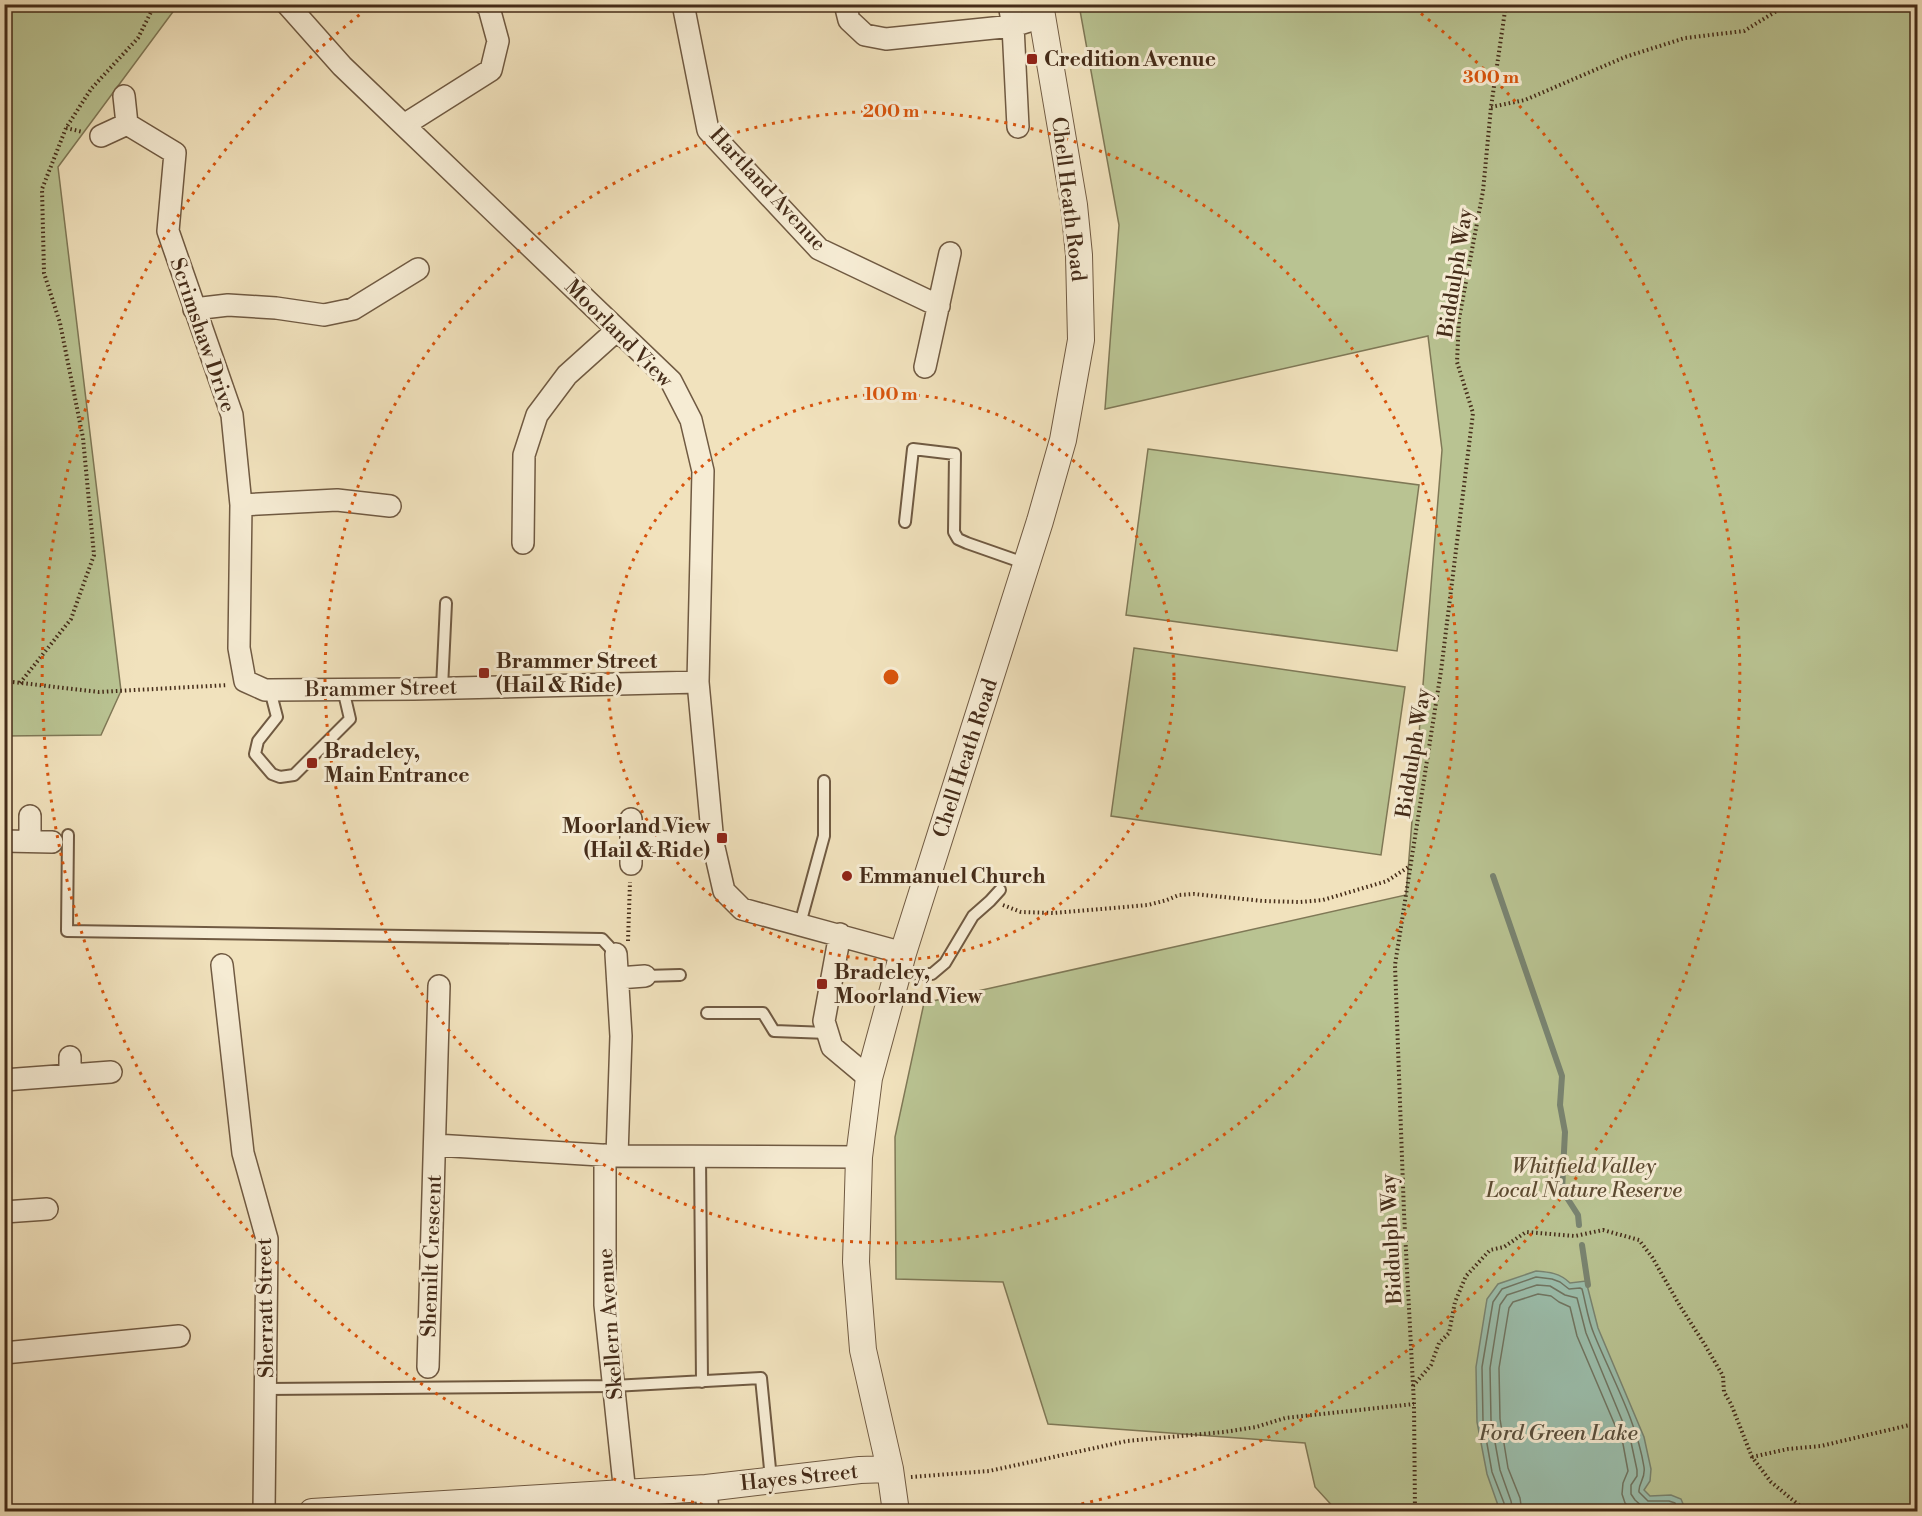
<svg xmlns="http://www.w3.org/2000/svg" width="1922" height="1516" viewBox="0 0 1922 1516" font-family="'Libre Bodoni',serif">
  <rect width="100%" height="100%" fill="#f1e2bd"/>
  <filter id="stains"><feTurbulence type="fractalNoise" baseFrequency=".00333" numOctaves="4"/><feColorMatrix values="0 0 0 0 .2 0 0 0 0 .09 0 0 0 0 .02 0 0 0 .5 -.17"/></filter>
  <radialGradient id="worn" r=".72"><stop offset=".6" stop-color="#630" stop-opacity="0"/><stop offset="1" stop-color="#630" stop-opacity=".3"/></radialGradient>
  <path fill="#b9c392" stroke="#7f7856" stroke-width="1.5" d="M 4,5 L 178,5 L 58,167 L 121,691 L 101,735 L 5,736 Z
    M 1079,5 L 1917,5 L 1917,1511 L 1337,1511 L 1315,1487 L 1305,1443 L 1048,1424 L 1003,1282 L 896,1279 L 895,1137 L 924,1003 L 1406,895 L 1442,450 L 1428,336 L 1105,409 L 1119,225 Z
    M 1148,449 L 1419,485 L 1397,651 L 1126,615 Z
    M 1134,648 L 1405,687 L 1381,855 L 1111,816 Z"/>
  <path fill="#9bbeac" stroke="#798471" stroke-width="1.5" d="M 1536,1271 C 1549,1272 1560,1273 1570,1283 L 1586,1281 L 1598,1328 L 1644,1437 L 1651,1469 L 1650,1481 L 1644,1490 L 1650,1496 L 1671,1495 L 1681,1499 L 1686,1511 L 1500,1511 L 1487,1474 L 1477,1422 L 1476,1367 L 1487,1299 L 1498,1284 Z"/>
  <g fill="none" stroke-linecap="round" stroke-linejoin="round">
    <path stroke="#707562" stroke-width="1.5" d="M 1505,1512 L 1504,1503 L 1492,1472 L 1483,1421 L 1482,1367 L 1493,1302 L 1502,1289 L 1536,1277 L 1552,1279 L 1560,1282 L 1569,1289 L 1580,1288 L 1582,1289 C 1586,1304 1588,1320 1594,1334 C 1611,1376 1637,1422 1644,1467 C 1646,1479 1638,1483 1639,1492 L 1648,1501 L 1669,1501 L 1675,1503 L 1680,1512
      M 1513,1512 L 1511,1501 L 1500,1470 L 1491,1420 L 1490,1368 L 1500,1305 L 1507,1295 L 1537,1285 L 1550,1286 L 1565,1295 L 1577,1298 L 1586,1333 L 1631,1442 L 1637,1470 L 1637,1476 L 1631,1485 L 1631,1494 L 1635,1500 L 1644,1508 L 1668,1508 L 1672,1512
      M 1522,1512 L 1520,1498 L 1508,1468 L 1500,1419 L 1499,1368 L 1509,1308 L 1513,1302 L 1538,1294 L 1551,1296 L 1559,1302 L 1570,1307 L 1577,1336 L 1623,1444 L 1628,1471 L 1623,1483 L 1622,1494 L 1625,1503 L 1634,1512"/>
    <path stroke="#798471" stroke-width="6" d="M 1493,876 L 1562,1076 L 1560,1105 L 1565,1132 L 1562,1190 L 1578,1215 L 1579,1225
      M 1582,1245 L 1588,1285"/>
    <g stroke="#705a42" stroke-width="14">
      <path id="service" d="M 905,522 L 913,449 L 955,454 L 954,532 L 958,539 L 967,543 L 1027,564
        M 442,688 L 446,603
        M 270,690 L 277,717 L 258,741 L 255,754 L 272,774 L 280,777 L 294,775 L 350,719 L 343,689
        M 68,835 L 67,931 L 602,939 L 616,954
        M 800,924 L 824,836 L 824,781
        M 900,969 L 917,974 L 932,974 L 945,963 L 973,916 L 990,901 L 1000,890
        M 645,976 L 680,975
        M 707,1013 L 763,1013 L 774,1031 L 828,1033
        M 700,1156 L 702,1382
        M 266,1389 L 613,1386 L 761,1378 L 771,1479"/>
    </g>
    <g stroke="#705a42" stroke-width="24">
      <path id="minor" d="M 287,4 L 342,66 L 671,381 L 691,420 L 703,471 L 698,682 L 713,843 L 724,891 L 742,909 L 903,953
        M 683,4 L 708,130 L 819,249 L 939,306
        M 845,4 L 849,20 L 865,35 L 886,39 L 1013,26 L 1042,17
        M 1009,4 L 1013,26 L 1018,127
        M 124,96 L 127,124
        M 127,124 L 175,153 L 168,231 L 232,415 L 241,505 L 239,648 L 245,681 L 265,690 L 270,690 L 414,689 L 698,682
        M 404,125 L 491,70 L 498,41 L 489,8 L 485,4
        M 101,136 L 127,124
        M 194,309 L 228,305 L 276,308 L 324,315 L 353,309 L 418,269
        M 925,367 L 950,253
        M 241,505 L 337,500 L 390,506
        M 523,543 L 524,455 L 537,415 L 567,375 L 617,330
        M 30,816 L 30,841
        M 4,841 L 52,842
        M 631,841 L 713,843
        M 631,864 L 631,819
        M 840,934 L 824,1021 L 832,1047 L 869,1078
        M 616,954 L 621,1036 L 617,1156
        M 222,965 L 243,1153 L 267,1239 L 264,1512
        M 618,978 L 645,976
        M 70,1075 L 70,1057
        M 4,1080 L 111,1072
        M 435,1145 L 617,1156 L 859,1157
        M 605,1155 L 605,1305 L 625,1494
        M 4,1212 L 47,1209
        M 4,1353 L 179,1336
        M 428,1367 L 439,986
        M 706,1488 L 708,1512"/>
    </g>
    <g stroke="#705a42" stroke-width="28">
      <path id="tertiary" d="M 312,1512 L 706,1488 L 860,1470 L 890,1469
        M 896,1512 L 890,1469 L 863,1350 L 856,1262 L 859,1157 L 869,1078 L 903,953 L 1040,521 L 1063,440 L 1081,340 L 1079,255 L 1074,205 L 1040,4"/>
    </g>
    <path stroke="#452c19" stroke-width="4" stroke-dasharray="1.5 3" stroke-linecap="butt" d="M 1491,107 L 1525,100 L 1625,57 L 1685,38 L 1744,31 L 1788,4
      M 66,128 L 83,132
      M 4,681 L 99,692 L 228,685
      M 20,683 L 71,619 L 94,555 L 83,438 L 60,323 L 44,273 L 42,189 L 66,128 L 91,89 L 138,38 L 155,4
      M 1003,905 L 1021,912 L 1054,913 L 1148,905 L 1167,900 L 1179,895 L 1194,894 L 1263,901 L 1300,902 L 1323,900 L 1387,881 L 1410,866
      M 628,941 L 630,882
      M 1413,1386 L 1431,1365 L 1439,1343 L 1449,1333 L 1455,1302 L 1466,1276 L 1490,1250 L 1504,1247 L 1526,1232 L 1575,1236 L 1603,1230 L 1639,1240 L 1652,1257 L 1680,1306 L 1705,1345 L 1723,1376 L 1724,1392 L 1731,1404 L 1752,1457 L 1771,1482 L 1800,1506 L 1803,1512
      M 1752,1457 L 1788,1449 L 1821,1446 L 1918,1423
      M 911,1477 L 989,1471 L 1127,1441 L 1224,1432 L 1256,1427 L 1285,1418 L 1414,1404
      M 1415,1512 L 1414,1404 L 1404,1213 L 1395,965 L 1441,671 L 1473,413 L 1457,362 L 1459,319 L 1483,191 L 1491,107 L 1506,4"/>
    <use href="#service" stroke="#f6ecd4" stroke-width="10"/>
    <use href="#minor" stroke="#f6ecd4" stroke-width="21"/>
    <use href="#tertiary" stroke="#f6ecd4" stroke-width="26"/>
  </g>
  <g fill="none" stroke="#d8540d" stroke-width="3" stroke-dasharray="3 6">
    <circle cx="891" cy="677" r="283"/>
    <circle cx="891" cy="677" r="566"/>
    <path d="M729 1510A849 849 0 0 1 368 8M1414 8A849 849 0 0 1 1053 1510"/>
  </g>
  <g fill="#8f2418" stroke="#f6ecd4" stroke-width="2">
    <rect x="1026" y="53" width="12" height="12" rx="3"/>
    <rect x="478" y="667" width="12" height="12" rx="3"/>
    <rect x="306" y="757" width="12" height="12" rx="3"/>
    <rect x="716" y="832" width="12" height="12" rx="3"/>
    <circle cx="847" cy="876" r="6"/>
    <rect x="816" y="978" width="12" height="12" rx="3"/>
  </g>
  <g text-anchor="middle" stroke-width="6" stroke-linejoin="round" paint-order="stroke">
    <g font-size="21" font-weight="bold" fill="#452c19" stroke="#f6ecd4" text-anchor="start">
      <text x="1044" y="66">Credition Avenue</text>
      <text x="496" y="668">Brammer Street<tspan x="496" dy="24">(Hail &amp; Ride)</tspan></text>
      <text x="324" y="758">Bradeley,<tspan x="324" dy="24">Main Entrance</tspan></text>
      <text x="710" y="833" text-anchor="end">Moorland View<tspan x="710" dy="24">(Hail &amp; Ride)</tspan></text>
      <text x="859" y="883">Emmanuel Church</text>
      <text x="834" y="979">Bradeley,<tspan x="834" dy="24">Moorland View</tspan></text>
    </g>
    <g font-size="21" fill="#452c19" stroke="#f6ecd4">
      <text transform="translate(768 189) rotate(47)" y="7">Hartland Avenue</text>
      <text transform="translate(1069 199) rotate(83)" y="7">Chell Heath Road</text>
      <text transform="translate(1455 273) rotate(-81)" y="7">Biddulph Way</text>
      <text transform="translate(619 333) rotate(45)" y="7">Moorland View</text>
      <text transform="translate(203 335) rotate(71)" y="7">Scrimshaw Drive</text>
      <text transform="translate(381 688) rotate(-1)" y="7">Brammer Street</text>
      <text transform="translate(1413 753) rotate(-81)" y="7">Biddulph Way</text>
      <text transform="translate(965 758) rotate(-72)" y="7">Chell Heath Road</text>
      <text transform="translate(1391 1239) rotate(-93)" y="7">Biddulph Way</text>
      <text transform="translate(431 1256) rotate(-88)" y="7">Shemilt Crescent</text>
      <text transform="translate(265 1308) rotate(-91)" y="7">Sherratt Street</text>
      <text transform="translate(610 1324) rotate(-94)" y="7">Skellern Avenue</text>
      <text transform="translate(799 1477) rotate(-6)" y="7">Hayes Street</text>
    </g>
    <g font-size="21" font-style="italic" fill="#5c4a31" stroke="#f6ecd4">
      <text x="1584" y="1173">Whitfield Valley<tspan x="1584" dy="24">Local Nature Reserve</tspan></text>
    </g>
    <g font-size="22" font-style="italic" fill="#5a503e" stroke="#f6ecd4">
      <text x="1558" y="1440">Ford Green Lake</text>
    </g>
  </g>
  <circle cx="891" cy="677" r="9" fill="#d8540d" stroke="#f6ecd4" stroke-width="3"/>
  <g font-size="18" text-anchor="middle" font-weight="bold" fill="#d8540d" stroke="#f6ecd4" stroke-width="6" stroke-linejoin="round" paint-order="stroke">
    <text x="1491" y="83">300 m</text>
    <text x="891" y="117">200 m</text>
    <text x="891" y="400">100 m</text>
  </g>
  <rect width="1922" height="1516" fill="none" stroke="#f1e2bd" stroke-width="24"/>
  <rect x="6" y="6" width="1910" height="1504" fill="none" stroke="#452c19" stroke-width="3"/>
  <rect x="12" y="12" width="1898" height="1492" fill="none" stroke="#452c19" stroke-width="1.5"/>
  <rect width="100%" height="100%" filter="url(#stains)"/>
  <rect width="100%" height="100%" fill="url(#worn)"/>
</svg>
